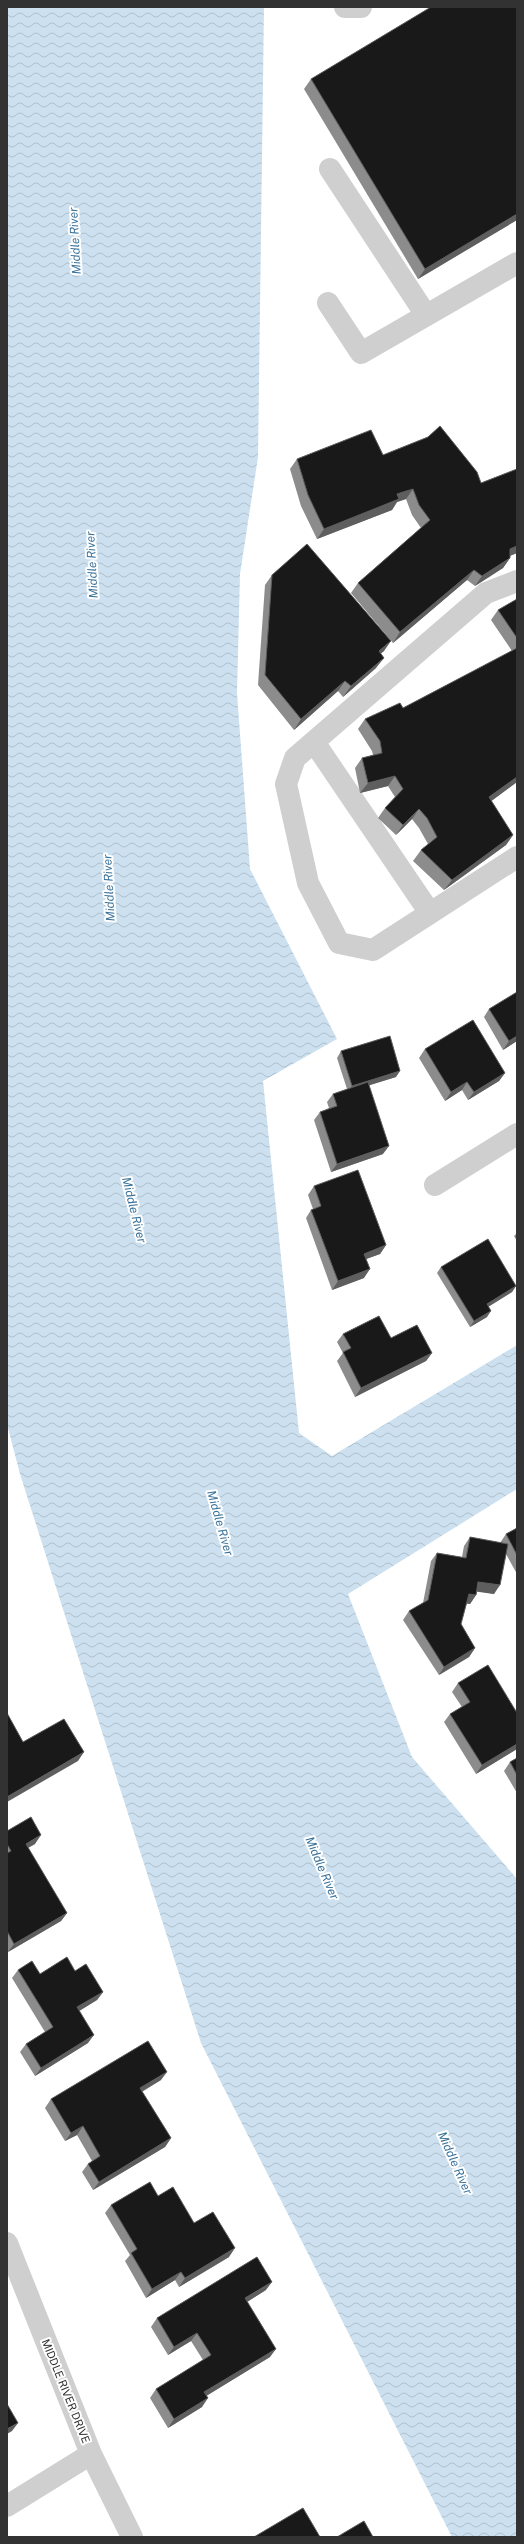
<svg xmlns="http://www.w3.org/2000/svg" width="524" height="2544" viewBox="0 0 524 2544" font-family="'Public Sans',sans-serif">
  <defs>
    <pattern id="water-waves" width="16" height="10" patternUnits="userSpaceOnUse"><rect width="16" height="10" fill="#cce0ef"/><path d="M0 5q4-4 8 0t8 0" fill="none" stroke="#b0c1cd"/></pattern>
  </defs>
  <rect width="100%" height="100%" fill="#fff"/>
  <path fill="url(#water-waves)" d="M 7,7 L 264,7 L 258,457 L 240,574 L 237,693 L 250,869 L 337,1039 L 263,1081 L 299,1433 L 332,1456 L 517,1345 L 517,1489 L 348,1594 L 412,1757 L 517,1879 L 517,2537 L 452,2537 L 201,2043 L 20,1474 L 7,1424 Z"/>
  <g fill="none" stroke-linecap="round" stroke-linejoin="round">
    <path stroke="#cfcfcf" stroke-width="22" d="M 345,7 L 361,7
      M 330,169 L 426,315
      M 328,303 L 361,353 L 517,263
      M 517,581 L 486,593 L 295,758 L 286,784 L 308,883 L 339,943 L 373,950 L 517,857
      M 314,742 L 430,913
      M 435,1185 L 517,1134
      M 7,2243 L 91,2454 L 132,2537
      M 7,2506 L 91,2454"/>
  </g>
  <path fill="#8c8c8c" d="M 517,7 L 517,220 L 418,279 L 304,89 L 311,79 Z
    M 383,455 L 481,483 L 517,469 L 517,553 L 510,556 L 510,558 L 503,568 L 475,586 L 467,580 L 393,643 L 351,593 L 358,583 L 421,528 L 412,515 L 406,499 L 397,502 L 392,510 L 317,539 L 301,506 L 290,469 L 297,459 Z
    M 272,575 L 384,651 L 380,654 L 376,668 L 343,697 L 338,691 L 294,730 L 258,685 L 265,585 Z
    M 517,599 L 517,782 L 491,801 L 513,835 L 506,845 L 444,890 L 413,861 L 421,850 L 428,844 L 419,828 L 412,819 L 396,835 L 378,818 L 385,808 L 395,797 L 388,786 L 360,793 L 355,768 L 362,758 L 373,755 L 372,751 L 358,729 L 365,719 L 403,708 L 512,651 L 491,620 L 498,610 Z
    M 489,1009 L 517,1041 L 503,1050 L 484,1017 Z
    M 425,1049 L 505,1073 L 499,1081 L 468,1100 L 462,1090 L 445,1101 L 419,1058 Z
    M 341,1051 L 396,1077 L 369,1085 L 383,1154 L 331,1172 L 314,1120 L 320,1112 L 329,1108 L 327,1102 L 333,1094 L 347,1089 L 337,1058 Z
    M 314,1186 L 386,1245 L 380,1254 L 366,1259 L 364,1278 L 332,1290 L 306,1218 L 311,1210 L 313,1209 L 308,1195 Z
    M 517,1233 L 517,1241 L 514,1236 Z
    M 441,1267 L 516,1286 L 512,1292 L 488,1307 L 487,1317 L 470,1327 L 437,1273 Z
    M 343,1334 L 391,1338 L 432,1353 L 426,1361 L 355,1397 L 337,1361 L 343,1353 L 337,1342 Z
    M 517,1528 L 517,1574 L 506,1554 L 494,1594 L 477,1591 L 476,1595 L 470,1604 L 466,1603 L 461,1624 L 475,1648 L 469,1657 L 439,1675 L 403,1620 L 409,1611 L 423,1603 L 431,1561 L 437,1553 L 462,1557 L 464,1546 L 470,1537 L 500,1543 L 506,1534 Z
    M 458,1683 L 517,1749 L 476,1774 L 444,1722 L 450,1714 L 462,1707 L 452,1692 Z
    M 517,1758 L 517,1793 L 504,1771 L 510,1762 Z
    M 7,1831 L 35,1844 L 28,1848 L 67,1913 L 61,1921 L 8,1952 L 7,1950 Z
    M 18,1970 L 40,1974 L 75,1971 L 103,1992 L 97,2000 L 79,2011 L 88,2043 L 35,2076 L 20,2052 L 26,2044 L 45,2032 L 12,1978 Z
    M 161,2080 L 142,2092 L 171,2138 L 165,2147 L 93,2190 L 82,2172 L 88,2164 L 92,2161 L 77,2135 L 65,2141 L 45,2108 L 51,2099 Z
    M 111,2205 L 194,2223 L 229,2257 L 179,2287 L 175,2280 L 146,2298 L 125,2261 L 130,2255 L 105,2213 Z
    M 266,2290 L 247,2302 L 270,2357 L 206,2396 L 202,2407 L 168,2428 L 150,2398 L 156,2389 L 203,2360 L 191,2341 L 168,2355 L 151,2327 L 157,2318 Z"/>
  <path fill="#5e5e5e" d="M 517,214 L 517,220 L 418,279 L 425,269 Z
    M 413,489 L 406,499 L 397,502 L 392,510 L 317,539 L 324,529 L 397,494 Z
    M 517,546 L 517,553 L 502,559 L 510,549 Z
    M 510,558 L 503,568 L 475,586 L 482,576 Z
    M 474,570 L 467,580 L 393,643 L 400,632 Z
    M 391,641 L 384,651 L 371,661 L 379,651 Z
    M 384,658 L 376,668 L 343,697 L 351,686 Z
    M 345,681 L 338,691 L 294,730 L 301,719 Z
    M 395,776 L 388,786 L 360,793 L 368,783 Z
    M 517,777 L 517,782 L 482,808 L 489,797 Z
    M 419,809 L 412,819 L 396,835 L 403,825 Z
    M 513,835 L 506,845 L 444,890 L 452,880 Z
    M 517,1036 L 517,1041 L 503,1050 L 509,1041 Z
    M 400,1071 L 396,1077 L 348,1092 L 352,1086 Z
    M 505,1073 L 499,1081 L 468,1100 L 474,1092 Z
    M 467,1082 L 462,1090 L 445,1101 L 451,1092 Z
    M 389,1146 L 383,1154 L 331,1172 L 337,1164 Z
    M 386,1245 L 380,1254 L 358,1262 L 364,1254 Z
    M 370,1269 L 364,1278 L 332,1290 L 338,1281 Z
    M 516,1286 L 512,1292 L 483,1310 L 487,1304 Z
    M 491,1311 L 487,1317 L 470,1327 L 474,1321 Z
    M 432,1353 L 426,1361 L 355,1397 L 361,1388 Z
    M 478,1582 L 500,1585 L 494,1594 L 472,1591 Z
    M 469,1594 L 476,1595 L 470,1604 L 463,1603 Z
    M 475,1648 L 469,1657 L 439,1675 L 444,1667 Z
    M 517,1744 L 517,1749 L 476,1774 L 482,1765 Z
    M 84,1752 L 78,1761 L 7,1802 L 7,1797 Z
    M 41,1835 L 35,1844 L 20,1852 L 26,1844 Z
    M 67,1913 L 61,1921 L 8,1952 L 14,1944 Z
    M 103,1992 L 97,2000 L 71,2016 L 77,2007 Z
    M 94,2035 L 88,2043 L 35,2076 L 41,2068 Z
    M 167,2072 L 161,2080 L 134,2096 L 140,2088 Z
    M 83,2126 L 77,2135 L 65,2141 L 71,2133 Z
    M 171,2138 L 165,2147 L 93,2190 L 99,2182 Z
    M 235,2248 L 229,2257 L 179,2287 L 185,2278 Z
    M 181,2272 L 175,2280 L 146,2298 L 152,2289 Z
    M 272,2282 L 266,2290 L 239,2307 L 245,2298 Z
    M 197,2333 L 191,2341 L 168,2355 L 174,2347 Z
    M 276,2349 L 270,2357 L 198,2401 L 204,2392 Z
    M 208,2398 L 202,2407 L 168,2428 L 174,2419 Z
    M 18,2423 L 12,2431 L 7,2434 L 7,2429 Z"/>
  <path fill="#191919" stroke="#5e5e5e" d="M 431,7 L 517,7 L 517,214 L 425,269 L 311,79 Z
    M 440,426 L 477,472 L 481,483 L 517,469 L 517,546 L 510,549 L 510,558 L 482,576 L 474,570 L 400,632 L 358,583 L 430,520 L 419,505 L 413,489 L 397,494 L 399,499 L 324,529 L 308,495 L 297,459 L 371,430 L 383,455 L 428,437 Z
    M 307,544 L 391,641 L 379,651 L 384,658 L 351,686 L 345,681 L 301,719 L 265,675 L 272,575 Z
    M 517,599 L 517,638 L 498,610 Z
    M 517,648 L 517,777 L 489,797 L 513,835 L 452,880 L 421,850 L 437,837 L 427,818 L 419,809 L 403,825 L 385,808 L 403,789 L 395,776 L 368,783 L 362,758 L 382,753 L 380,741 L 365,719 L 400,703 L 403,708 Z
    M 517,992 L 517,1036 L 509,1041 L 489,1009 Z
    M 473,1020 L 505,1073 L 474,1092 L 467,1082 L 451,1092 L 425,1049 Z
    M 390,1036 L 400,1071 L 352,1086 L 341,1051 Z
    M 368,1082 L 389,1146 L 337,1164 L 320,1112 L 337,1106 L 333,1094 Z
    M 358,1170 L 386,1245 L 364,1254 L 370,1269 L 338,1281 L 311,1210 L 321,1206 L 314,1186 Z
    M 488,1239 L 516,1286 L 487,1304 L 491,1311 L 474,1321 L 441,1267 Z
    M 379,1316 L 391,1338 L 417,1325 L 432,1353 L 361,1388 L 343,1352 L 351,1348 L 343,1334 Z
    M 517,1528 L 517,1555 L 506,1534 Z
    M 470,1537 L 508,1544 L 500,1585 L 478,1582 L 476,1595 L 469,1594 L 461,1624 L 475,1648 L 444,1667 L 409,1611 L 428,1600 L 437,1553 L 466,1558 Z
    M 488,1665 L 517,1713 L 517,1744 L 482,1765 L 450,1714 L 470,1702 L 458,1683 Z
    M 7,1713 L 23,1742 L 64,1719 L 84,1752 L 7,1797 Z
    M 517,1758 L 517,1775 L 510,1762 Z
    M 31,1817 L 41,1835 L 26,1844 L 67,1913 L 14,1944 L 7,1931 L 7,1853 L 11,1851 L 7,1844 L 7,1831 Z
    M 67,1957 L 75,1971 L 86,1964 L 103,1992 L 77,2007 L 94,2035 L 41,2068 L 26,2044 L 53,2027 L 18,1970 L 32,1961 L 40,1974 Z
    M 148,2041 L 167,2072 L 140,2088 L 171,2138 L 99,2182 L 88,2164 L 100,2156 L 83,2126 L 71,2133 L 51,2099 Z
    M 150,2182 L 158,2196 L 173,2187 L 194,2223 L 213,2212 L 235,2248 L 185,2278 L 181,2272 L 152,2289 L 131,2253 L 137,2249 L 111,2205 Z
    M 257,2257 L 272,2282 L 245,2298 L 276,2349 L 204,2392 L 208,2398 L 174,2419 L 156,2389 L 211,2355 L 197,2333 L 174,2347 L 157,2318 Z
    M 7,2404 L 18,2423 L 7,2429 Z
    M 303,2508 L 320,2537 L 254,2537 Z
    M 364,2521 L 373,2537 L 337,2537 Z"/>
  <g text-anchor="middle" stroke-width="4" stroke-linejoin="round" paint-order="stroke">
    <g font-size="11" fill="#323232" stroke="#fff">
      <text transform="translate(66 2391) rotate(68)" y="4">MIDDLE RIVER DRIVE</text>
    </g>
    <g font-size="12" font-style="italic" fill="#39729b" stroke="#fff">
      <text transform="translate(75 241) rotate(-93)" y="4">Middle River</text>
      <text transform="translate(92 565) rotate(-93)" y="4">Middle River</text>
      <text transform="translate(109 888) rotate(-93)" y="4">Middle River</text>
      <text transform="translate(134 1210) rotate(76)" y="4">Middle River</text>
      <text transform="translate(220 1523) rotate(74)" y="4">Middle River</text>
      <text transform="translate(322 1868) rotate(67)" y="4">Middle River</text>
      <text transform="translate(455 2163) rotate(66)" y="4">Middle River</text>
    </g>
  </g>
  <rect width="524" height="2544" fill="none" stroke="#323232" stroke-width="16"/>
</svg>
